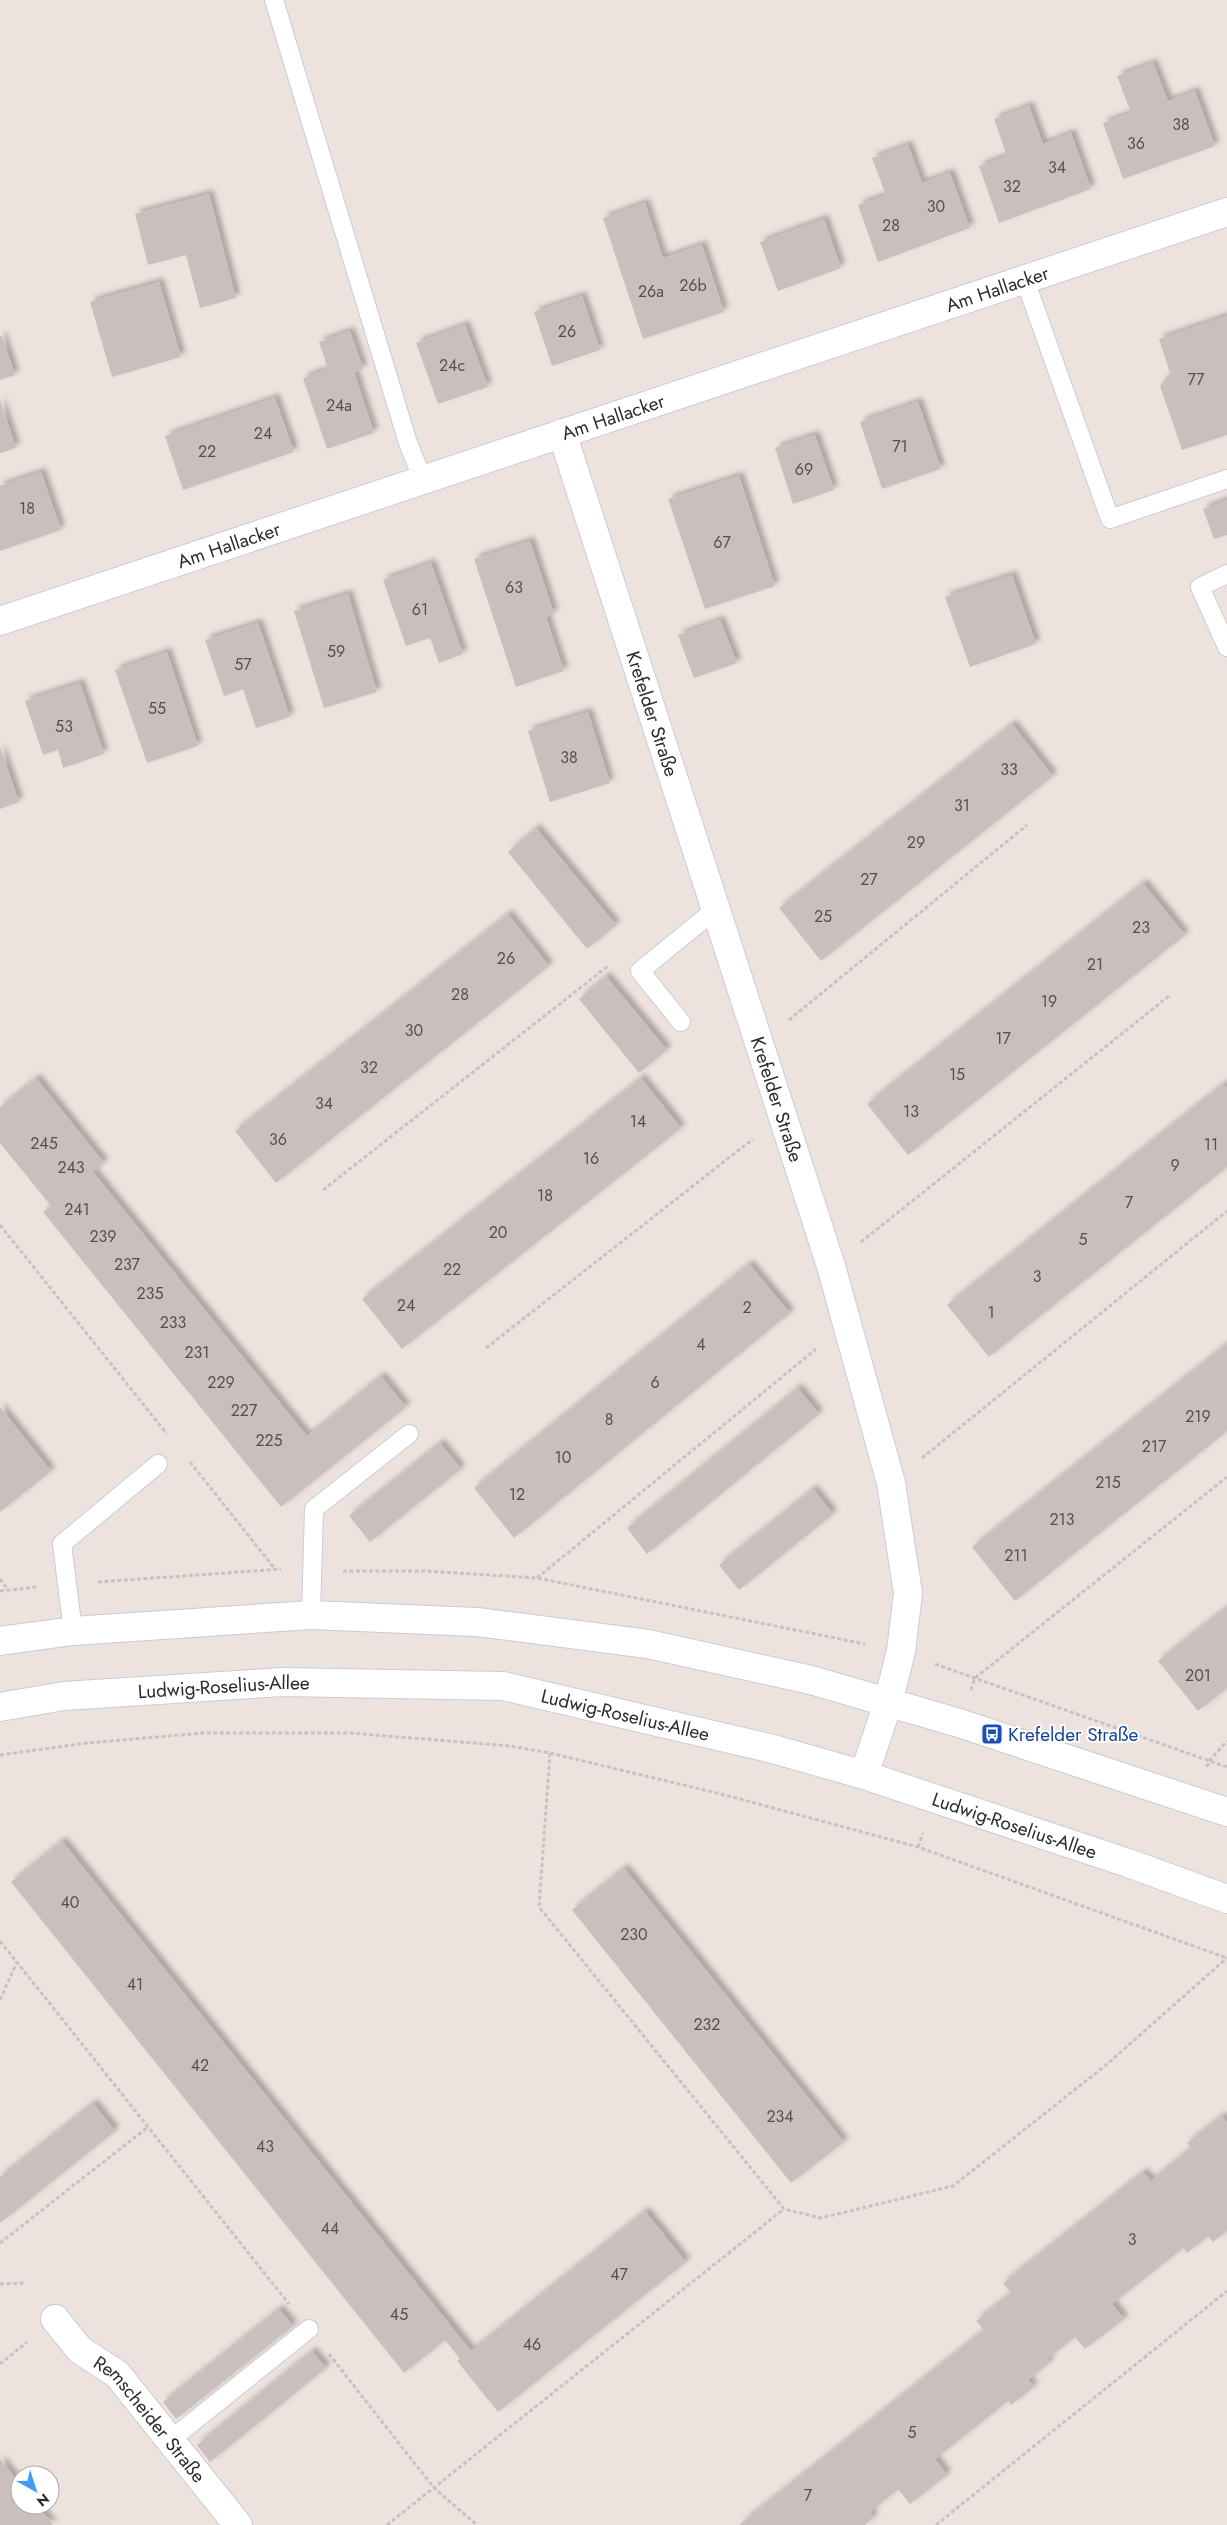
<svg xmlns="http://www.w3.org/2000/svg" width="1227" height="2525" viewBox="0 0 1227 2525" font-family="Jost,sans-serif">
  <defs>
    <filter id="shadow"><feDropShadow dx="4.5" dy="-4.5" stdDeviation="2.5" flood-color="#0004"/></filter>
  </defs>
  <rect width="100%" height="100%" fill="#ede2de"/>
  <path fill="#c9c0bd" filter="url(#shadow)" d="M 1153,63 L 1168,101 L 1195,91 L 1215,146 L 1123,179 L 1103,123 L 1131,113 L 1117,76 Z
    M 1029,106 L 1043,144 L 1071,133 L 1091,189 L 999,223 L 979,166 L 1007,156 L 994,119 Z
    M 908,145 L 922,183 L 950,173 L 970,228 L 878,262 L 858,205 L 886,195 L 872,158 Z
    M 209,194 L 236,298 L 200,308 L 186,255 L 148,265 L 135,214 Z
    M 645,203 L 663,258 L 702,245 L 724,312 L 643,339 L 603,218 Z
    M 824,219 L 841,268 L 778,291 L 760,242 Z
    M 159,282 L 181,357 L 112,377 L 90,302 Z
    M 582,296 L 600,350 L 552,366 L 534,312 Z
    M 1227,316 L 1227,435 L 1182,450 L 1160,386 L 1170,373 L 1159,339 Z
    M 465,325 L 488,387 L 438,404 L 416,343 Z
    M 350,331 L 363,369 L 354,372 L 374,433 L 327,449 L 303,378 L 328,369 L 319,342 Z
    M 0,336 L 2,336 L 15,375 L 0,380 Z
    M 275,398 L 294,452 L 183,490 L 165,436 Z
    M 0,400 L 16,448 L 0,453 Z
    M 918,402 L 941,469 L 882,489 L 860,422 Z
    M 815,435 L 834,490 L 793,504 L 775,448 Z
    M 41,472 L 61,530 L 0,551 L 0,486 Z
    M 739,476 L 775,586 L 705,609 L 668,499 Z
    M 1227,500 L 1227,535 L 1214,539 L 1203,509 Z
    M 530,541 L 554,614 L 546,617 L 564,671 L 516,687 L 474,559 Z
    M 431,563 L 463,654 L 439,663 L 430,638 L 406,646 L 383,580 Z
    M 1012,575 L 1036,644 L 970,667 L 945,597 Z
    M 348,594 L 377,692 L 324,708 L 294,611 Z
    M 720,620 L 737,663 L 694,678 L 678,635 Z
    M 258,623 L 290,717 L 256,728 L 243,689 L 224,696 L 205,640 Z
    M 167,652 L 198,746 L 147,763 L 115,670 Z
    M 80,683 L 104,754 L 63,768 L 58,750 L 43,755 L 25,701 Z
    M 588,712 L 610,783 L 550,802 L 528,731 Z
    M 1012,724 L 1053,776 L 821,961 L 779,908 Z
    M 0,747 L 19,802 L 0,809 Z
    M 536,828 L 616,925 L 587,949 L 508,852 Z
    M 1143,883 L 1185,935 L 908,1155 L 867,1104 Z
    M 508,914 L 549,966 L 276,1183 L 235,1131 Z
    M 606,976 L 667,1050 L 639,1073 L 579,999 Z
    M 36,1078 L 104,1163 L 93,1172 L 307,1436 L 381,1376 L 406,1407 L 281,1507 L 43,1212 L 51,1206 L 0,1143 L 0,1107 Z
    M 641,1078 L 681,1128 L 402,1349 L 362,1299 Z
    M 1223,1084 L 1227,1088 L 1227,1167 L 989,1357 L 947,1305 Z
    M 749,1264 L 790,1313 L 514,1538 L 474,1488 Z
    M 1227,1344 L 1227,1431 L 1015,1601 L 972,1547 Z
    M 798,1388 L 819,1414 L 647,1554 L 627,1528 Z
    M 0,1407 L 51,1471 L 0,1512 Z
    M 440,1443 L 461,1469 L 370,1542 L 349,1516 Z
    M 813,1489 L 833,1514 L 739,1590 L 719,1565 Z
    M 1227,1607 L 1227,1688 L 1198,1711 L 1158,1661 Z
    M 62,1841 L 471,2351 L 645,2211 L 686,2262 L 498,2412 L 457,2361 L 460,2359 L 445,2340 L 404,2373 L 11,1882 Z
    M 624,1868 L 844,2142 L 791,2183 L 572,1910 Z
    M 93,2103 L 115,2131 L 0,2223 L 0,2177 Z
    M 1222,2116 L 1227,2123 L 1227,2231 L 1213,2242 L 1208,2236 L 1187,2253 L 1183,2248 L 1112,2304 L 1124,2319 L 1085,2349 L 1075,2337 L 1047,2359 L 1050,2362 L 1028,2380 L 1034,2387 L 1011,2405 L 1008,2401 L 935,2459 L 947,2475 L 910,2504 L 898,2489 L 870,2512 L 874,2517 L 865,2525 L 739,2525 L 984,2330 L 976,2321 L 1011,2293 L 1003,2283 L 1143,2172 L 1151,2181 L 1191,2148 L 1187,2143 Z
    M 279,2309 L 293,2326 L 176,2419 L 163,2402 Z
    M 312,2351 L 326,2368 L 210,2462 L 197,2445 Z
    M 0,2459 L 20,2484 L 20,2505 L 37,2505 L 53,2525 L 0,2525 Z"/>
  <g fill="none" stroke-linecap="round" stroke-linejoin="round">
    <g stroke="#c6ced5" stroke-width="20">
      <path id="lane" d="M 274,0 L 408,443 L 423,480
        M 1025,280 L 1110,519 L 1227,479
        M 1227,574 L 1200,587 L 1227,647
        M 681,1022 L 640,971 L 716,909
        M 311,1615 L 314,1509 L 409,1434
        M 73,1631 L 62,1544 L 158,1464
        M 169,2441 L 309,2329"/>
    </g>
    <g stroke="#c6ced5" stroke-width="30">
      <g id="street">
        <path id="s1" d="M 562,433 L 831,1266 L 891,1483 L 908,1593 L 901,1651 L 888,1703 L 864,1775"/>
        <path id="s2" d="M 0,621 L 1227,212"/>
        <path id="s3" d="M 55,2319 L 80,2350 L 117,2374 L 238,2525"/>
      </g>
    </g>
    <g stroke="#c6ced5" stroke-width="30">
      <g id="secondary">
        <path d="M 0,1641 L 73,1631 L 311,1615 L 477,1622 L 648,1644 L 811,1680 L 959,1723 L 1227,1812"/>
        <path id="s4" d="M 0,1707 L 64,1696 L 282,1682 L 503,1686 L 773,1749 L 864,1775 L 1128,1863 L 1227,1899"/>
      </g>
    </g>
    <path stroke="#c4c4c4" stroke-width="3" stroke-dasharray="4 2.5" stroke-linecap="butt" d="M 789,1020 L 1027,825
      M 323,1190 L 608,966
      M 0,1225 L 167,1434
      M 861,1242 L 1169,996
      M 486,1348 L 753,1139
      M 922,1458 L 1227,1211
      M 190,1462 L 275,1569
      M 343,1571 L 425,1571 L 537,1578 L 865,1644
      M 537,1578 L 816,1349
      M 0,1579 L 8,1590
      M 98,1582 L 281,1569
      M 0,1591 L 37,1587
      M 935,1664 L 1227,1767
      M 971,1690 L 975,1678 L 1227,1477
      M 550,1753 L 539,1907 L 784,2209 L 821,2218 L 953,2186 L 1106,2065 L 1227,1958
      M 0,1755 L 87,1743 L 203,1733 L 350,1733 L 510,1746 L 550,1753 L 725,1795 L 918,1847 L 1227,1958
      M 1207,1767 L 1209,1761 L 1227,1741
      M 918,1847 L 923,1833
      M 0,1941 L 289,2304
      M 0,2000 L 17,1962
      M 0,2243 L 148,2127
      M 0,2284 L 25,2283
      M 329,2354 L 434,2488 L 477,2525
      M 0,2364 L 27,2342
      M 387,2525 L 784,2209
      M 936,2525 L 1227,2291"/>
    <use href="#lane" stroke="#fff" stroke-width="18"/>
    <use href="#street" stroke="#fff" stroke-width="28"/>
    <use href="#secondary" stroke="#fff" stroke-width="28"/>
  </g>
  <defs>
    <g id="bus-square" transform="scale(1.125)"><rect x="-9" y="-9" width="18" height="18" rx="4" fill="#1a4fb4" stroke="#fff"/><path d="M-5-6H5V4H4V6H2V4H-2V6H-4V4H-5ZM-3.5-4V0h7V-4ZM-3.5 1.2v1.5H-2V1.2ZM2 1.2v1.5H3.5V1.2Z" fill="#fff"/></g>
  </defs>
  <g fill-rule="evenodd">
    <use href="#bus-square" x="992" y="1734"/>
  </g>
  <g text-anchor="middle" stroke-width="4" stroke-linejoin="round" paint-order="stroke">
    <g font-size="16" fill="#535150">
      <text x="1181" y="130">38</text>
      <text x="1136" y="149">36</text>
      <text x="1057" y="173">34</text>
      <text x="1012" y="192">32</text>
      <text x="936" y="212">30</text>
      <text x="891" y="231">28</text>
      <text x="693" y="291">26b</text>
      <text x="651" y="297">26a</text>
      <text x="567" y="337">26</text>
      <text x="452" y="371">24c</text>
      <text x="1196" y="385">77</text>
      <text x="339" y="411">24a</text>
      <text x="263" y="439">24</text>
      <text x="900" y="452">71</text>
      <text x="207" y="457">22</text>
      <text x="804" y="475">69</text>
      <text x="27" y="514">18</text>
      <text x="722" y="548">67</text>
      <text x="514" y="593">63</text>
      <text x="420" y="615">61</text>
      <text x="336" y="657">59</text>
      <text x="243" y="670">57</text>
      <text x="157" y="714">55</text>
      <text x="64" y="732">53</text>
      <text x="569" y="763">38</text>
      <text x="1009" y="775">33</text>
      <text x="962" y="811">31</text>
      <text x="916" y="848">29</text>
      <text x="869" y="885">27</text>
      <text x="823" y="922">25</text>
      <text x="1141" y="933">23</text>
      <text x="506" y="964">26</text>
      <text x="1095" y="970">21</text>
      <text x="460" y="1000">28</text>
      <text x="1049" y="1007">19</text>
      <text x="414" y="1036">30</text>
      <text x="1003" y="1044">17</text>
      <text x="369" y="1073">32</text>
      <text x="957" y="1080">15</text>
      <text x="324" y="1109">34</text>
      <text x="911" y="1117">13</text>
      <text x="638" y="1127">14</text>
      <text x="278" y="1145">36</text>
      <text x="44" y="1149">245</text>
      <text x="1211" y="1150">11</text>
      <text x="591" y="1164">16</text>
      <text x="1175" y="1171">9</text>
      <text x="71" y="1173">243</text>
      <text x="545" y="1201">18</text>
      <text x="1129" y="1208">7</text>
      <text x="77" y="1215">241</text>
      <text x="498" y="1238">20</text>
      <text x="103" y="1242">239</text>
      <text x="1083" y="1245">5</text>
      <text x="127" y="1270">237</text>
      <text x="452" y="1275">22</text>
      <text x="1037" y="1282">3</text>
      <text x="150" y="1299">235</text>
      <text x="406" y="1311">24</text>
      <text x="747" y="1313">2</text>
      <text x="991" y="1318">1</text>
      <text x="173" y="1328">233</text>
      <text x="701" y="1350">4</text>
      <text x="197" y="1358">231</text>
      <text x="221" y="1388">229</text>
      <text x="655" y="1388">6</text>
      <text x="244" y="1416">227</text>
      <text x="1198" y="1422">219</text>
      <text x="609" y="1425">8</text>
      <text x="269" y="1446">225</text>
      <text x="1154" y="1452">217</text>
      <text x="563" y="1463">10</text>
      <text x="1108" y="1488">215</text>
      <text x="517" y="1500">12</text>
      <text x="1062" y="1525">213</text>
      <text x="1016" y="1561">211</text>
      <text x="1198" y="1681">201</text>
      <text x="70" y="1908">40</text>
      <text x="634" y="1940">230</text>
      <text x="135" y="1990">41</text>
      <text x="707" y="2030">232</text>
      <text x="200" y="2071">42</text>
      <text x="780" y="2122">234</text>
      <text x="265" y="2152">43</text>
      <text x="330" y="2234">44</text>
      <text x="1132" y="2245">3</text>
      <text x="619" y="2280">47</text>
      <text x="399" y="2320">45</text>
      <text x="532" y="2350">46</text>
      <text x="912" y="2438">5</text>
      <text x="808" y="2501">7</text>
    </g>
    <g font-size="19" fill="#2c2c2c" stroke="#fff">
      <text dy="7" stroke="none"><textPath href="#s2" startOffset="1051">Am Hallacker</textPath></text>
      <text dy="7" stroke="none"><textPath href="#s2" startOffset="646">Am Hallacker</textPath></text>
      <text dy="7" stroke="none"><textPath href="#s2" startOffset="241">Am Hallacker</textPath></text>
      <text dy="7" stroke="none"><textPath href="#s1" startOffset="295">Krefelder Straße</textPath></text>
      <text dy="7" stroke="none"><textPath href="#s1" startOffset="700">Krefelder Straße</textPath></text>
      <text dy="7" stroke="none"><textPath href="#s4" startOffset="225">Ludwig-Roselius-Allee</textPath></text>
      <text dy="7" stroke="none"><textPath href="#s4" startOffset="630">Ludwig-Roselius-Allee</textPath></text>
      <text dy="7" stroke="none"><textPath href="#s4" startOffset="1035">Ludwig-Roselius-Allee</textPath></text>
      <text dy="7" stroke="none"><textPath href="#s3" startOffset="139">Remscheider Straße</textPath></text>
    </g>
    <g font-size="19" fill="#164399" stroke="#fff" text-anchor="start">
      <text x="1008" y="1741">Krefelder Straße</text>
    </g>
  </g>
  <g transform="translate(35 2490) rotate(141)"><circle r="24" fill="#ffffff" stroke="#ababab"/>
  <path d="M0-4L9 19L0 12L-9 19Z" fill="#419ef7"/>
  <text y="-8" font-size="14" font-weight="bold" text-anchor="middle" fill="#2c2c2c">N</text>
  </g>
</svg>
